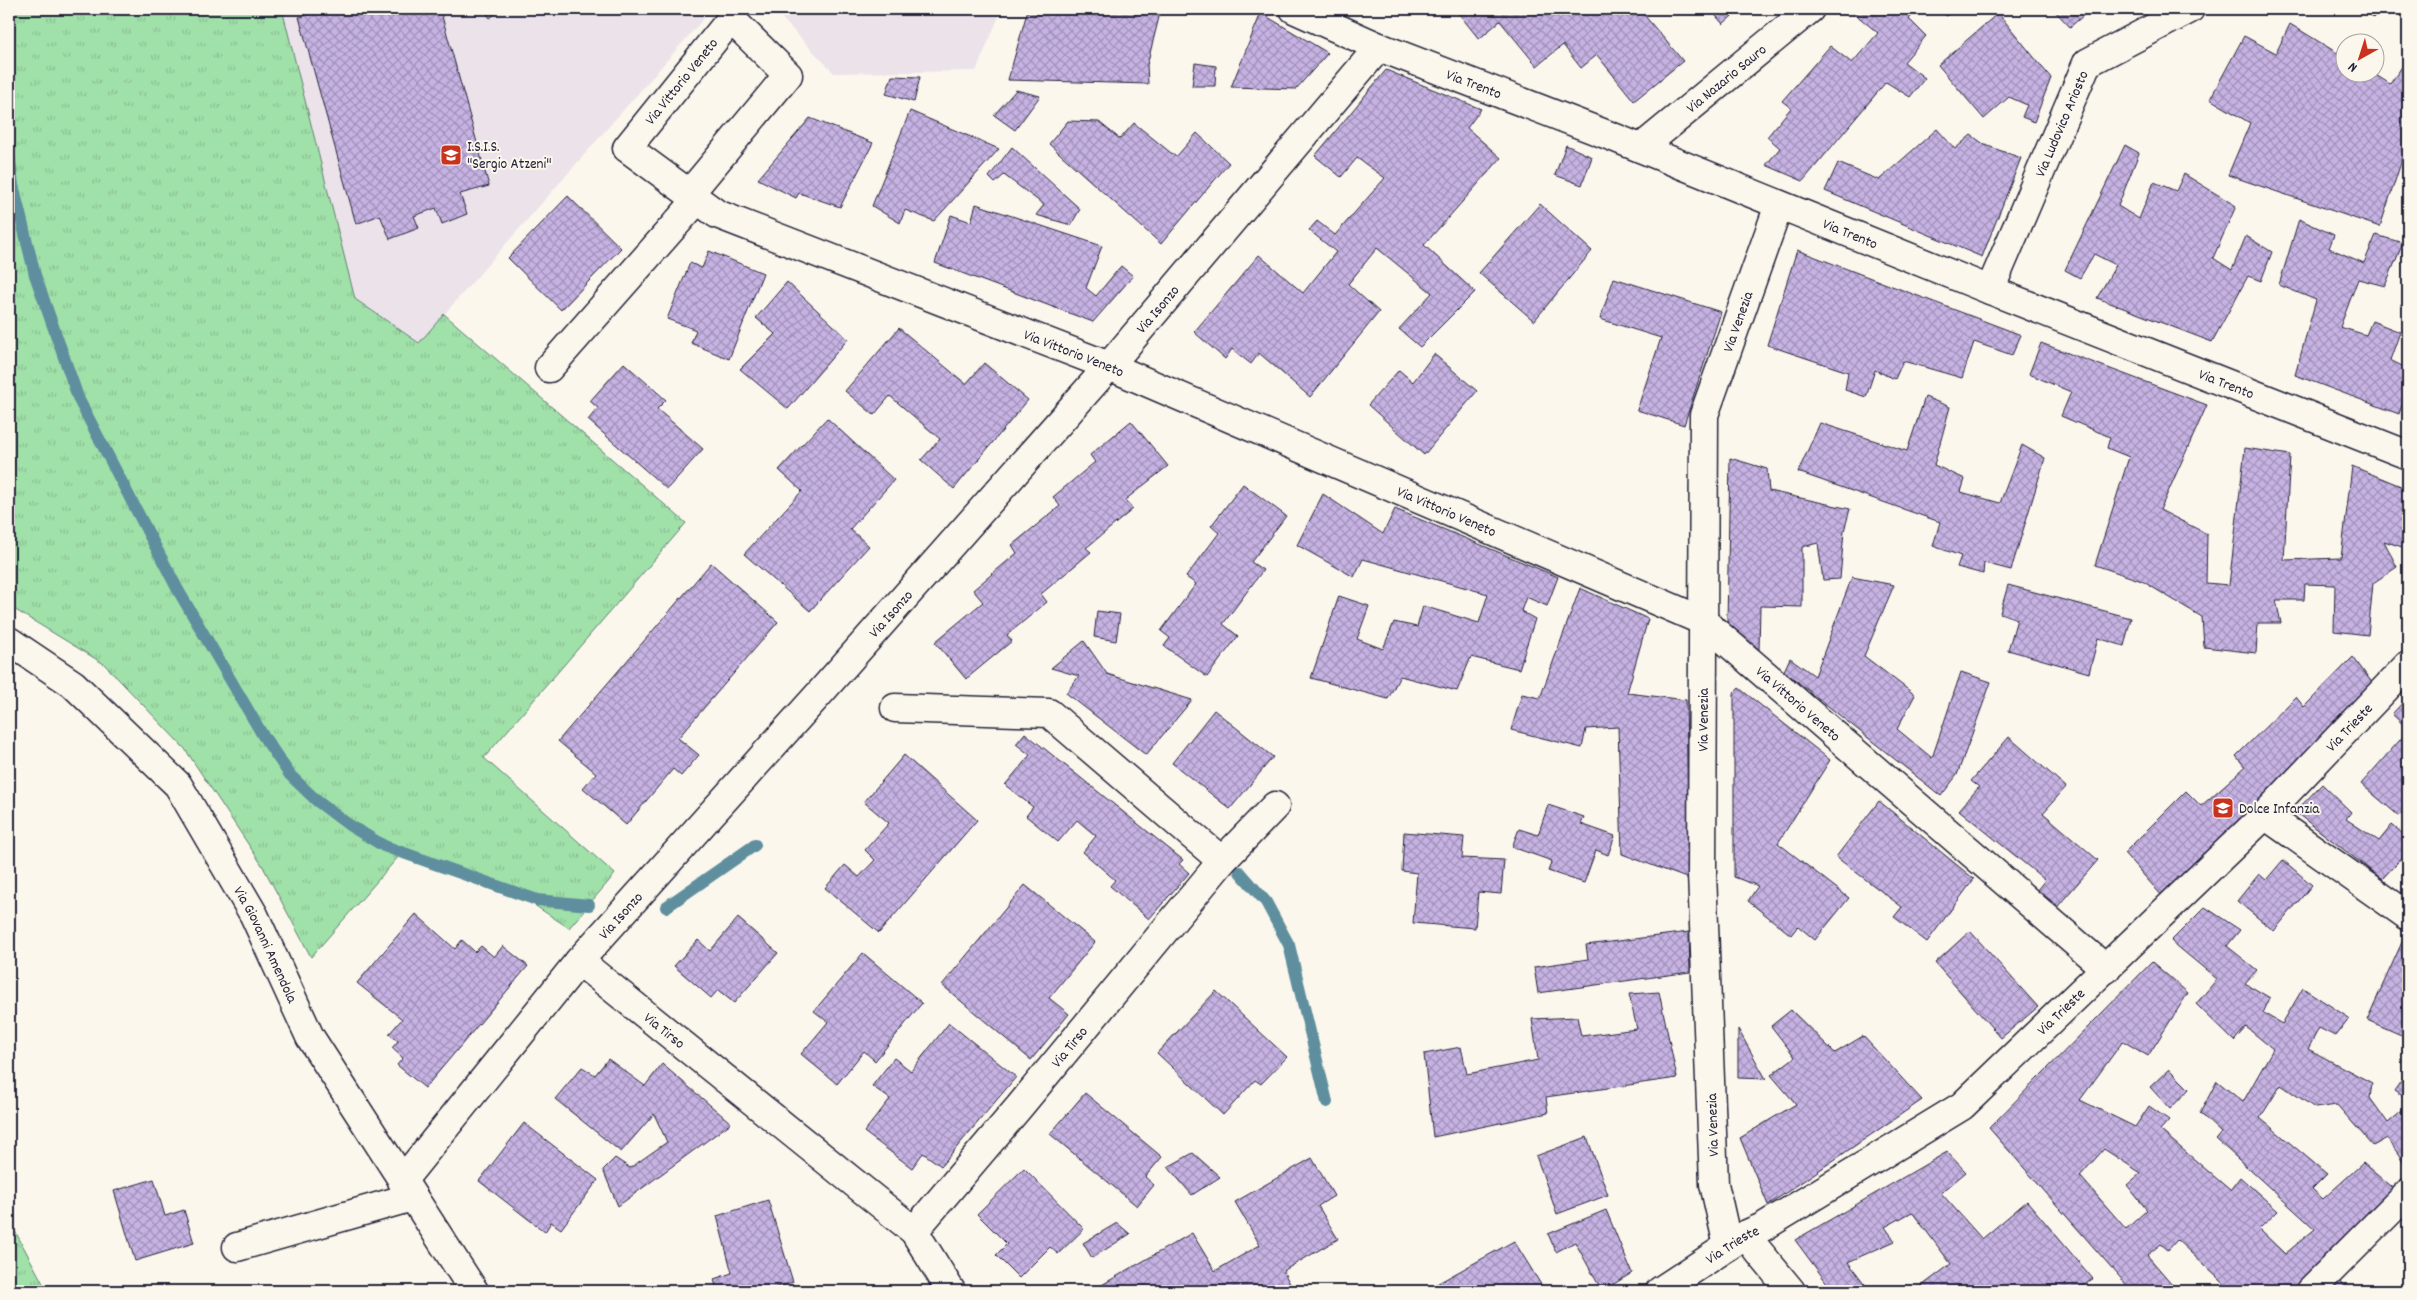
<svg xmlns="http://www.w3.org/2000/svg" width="2417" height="1300" viewBox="0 0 2417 1300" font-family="Dekko,sans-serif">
  <defs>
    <pattern id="grass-tufts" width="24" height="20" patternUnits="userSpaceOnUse" patternTransform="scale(1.25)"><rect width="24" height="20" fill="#a0e0a9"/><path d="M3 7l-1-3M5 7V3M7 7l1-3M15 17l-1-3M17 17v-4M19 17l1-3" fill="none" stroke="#8ac092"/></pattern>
    <pattern id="building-cross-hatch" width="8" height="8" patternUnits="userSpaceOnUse" patternTransform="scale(1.25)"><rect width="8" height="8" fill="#c7b3e3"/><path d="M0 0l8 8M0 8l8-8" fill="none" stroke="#a191b9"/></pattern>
  </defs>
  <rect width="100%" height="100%" fill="#fbf7ec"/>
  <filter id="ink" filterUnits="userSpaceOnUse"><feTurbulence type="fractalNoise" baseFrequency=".02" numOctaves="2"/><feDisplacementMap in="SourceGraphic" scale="10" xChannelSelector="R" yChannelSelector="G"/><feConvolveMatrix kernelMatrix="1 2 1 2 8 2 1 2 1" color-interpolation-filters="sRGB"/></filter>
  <g filter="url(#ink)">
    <path fill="#ebe3e9" d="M 282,9 L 712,9 L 419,343 L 355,299 Z
      M 773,9 L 1002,9 L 976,71 L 834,73 Z"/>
    <path fill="url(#grass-tufts)" stroke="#618172" d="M 9,9 L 282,9 L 355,299 L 419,343 L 444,314 L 686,523 L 484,758 L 615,874 L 569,928 L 504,885 L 406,848 L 311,957 L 262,865 L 185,749 L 104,664 L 9,606 Z
      M 9,1222 L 14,1229 L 47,1291 L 9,1291 Z"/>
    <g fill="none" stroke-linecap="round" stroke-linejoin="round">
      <path stroke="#5f8f9e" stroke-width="12" d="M 9,155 L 13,185 L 35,275 L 79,400 L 178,590 L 262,734 L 290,775 L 317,801 L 349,825 L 384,846 L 537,900 L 589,905
        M 1240,872 L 1266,902 L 1289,945 L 1327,1102
        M 666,907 L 755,845"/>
    </g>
    <path fill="url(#building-cross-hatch)" stroke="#22223b" fill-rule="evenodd" d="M 322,9 L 440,9 L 489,186 L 460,194 L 467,214 L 442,224 L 436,208 L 414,216 L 419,228 L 390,239 L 380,215 L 356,224 L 299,17 L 323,11 Z
      M 483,9 L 501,9 L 490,18 Z
      M 1028,9 L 1161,9 L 1147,65 L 1148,84 L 1008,80 Z
      M 1455,9 L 1639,9 L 1683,61 L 1634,101 L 1597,55 L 1581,68 L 1563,45 L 1537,66 L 1500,21 L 1479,39 Z
      M 1710,9 L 1740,9 L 1723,24 Z
      M 1862,9 L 1918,9 L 1909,19 L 1926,36 L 1904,62 L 1925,78 L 1910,97 L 1886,82 L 1803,181 L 1766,165 L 1780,148 L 1767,137 L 1791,108 L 1782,101 L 1830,46 L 1852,63 L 1878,33 L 1855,14 Z
      M 1937,9 L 1954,9 L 1947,16 Z
      M 2053,9 L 2091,9 L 2070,27 Z
      M 2364,9 L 2382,9 L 2373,18 Z
      M 1261,13 L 1328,53 L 1296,89 L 1231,87 Z
      M 1998,13 L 2051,78 L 2034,122 L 2022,117 L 2027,105 L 2009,97 L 1984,119 L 1938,65 Z
      M 2290,24 L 2344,57 L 2344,72 L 2371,72 L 2390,84 L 2408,58 L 2408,141 L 2380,227 L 2228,175 L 2250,123 L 2210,99 L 2244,36 L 2276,53 Z
      M 1195,63 L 1216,66 L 1215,86 L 1192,86 Z
      M 1386,70 L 1481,109 L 1467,128 L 1501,158 L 1424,245 L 1475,292 L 1420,347 L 1399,329 L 1432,293 L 1377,248 L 1348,284 L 1379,312 L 1310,397 L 1259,353 L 1251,364 L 1232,349 L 1225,359 L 1194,332 L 1259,255 L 1303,293 L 1336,252 L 1309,230 L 1317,221 L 1335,235 L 1385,178 L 1357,158 L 1341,177 L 1315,156 Z
      M 892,76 L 920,77 L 914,102 L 886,94 Z
      M 1016,90 L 1040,96 L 1015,130 L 994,115 Z
      M 910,111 L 999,149 L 934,221 L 905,210 L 900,223 L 872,206 Z
      M 810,118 L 873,143 L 840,207 L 799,193 L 796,198 L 758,179 Z
      M 1068,121 L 1099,122 L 1120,139 L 1134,123 L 1176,157 L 1197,133 L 1229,163 L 1161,244 L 1049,144 Z
      M 1937,129 L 1955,149 L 1971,135 L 1985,145 L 2021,158 L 1982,257 L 1825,191 L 1838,163 L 1879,180 Z
      M 1566,145 L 1592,157 L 1582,185 L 1555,175 Z
      M 2125,145 L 2139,153 L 2118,206 L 2139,219 L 2154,182 L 2176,191 L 2184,174 L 2236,206 L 2213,258 L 2232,270 L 2246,236 L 2272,252 L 2261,281 L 2248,276 L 2212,342 L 2097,298 L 2116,265 L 2094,254 L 2080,278 L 2065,270 Z
      M 1012,147 L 1080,209 L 1071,225 L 1036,215 L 1044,205 L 1004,175 L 995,183 L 989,177 Z
      M 568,196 L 621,248 L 561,310 L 508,258 Z
      M 976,204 L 1102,246 L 1086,288 L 1096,296 L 1121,266 L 1133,276 L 1093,322 L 935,263 L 951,215 L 971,222 Z
      M 1540,204 L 1592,251 L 1534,321 L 1479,273 Z
      M 2299,219 L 2334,235 L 2329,248 L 2364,263 L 2376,235 L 2403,243 L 2385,286 L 2358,279 L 2340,327 L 2366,335 L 2372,321 L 2400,332 L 2390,360 L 2408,369 L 2408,387 L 2399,414 L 2295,375 L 2316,300 L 2279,285 Z
      M 1797,250 L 2021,335 L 2012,355 L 1974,342 L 1962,378 L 1903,361 L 1895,379 L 1875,370 L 1866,397 L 1845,390 L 1848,372 L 1767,345 Z
      M 709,251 L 763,273 L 729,359 L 691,343 L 696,330 L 667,319 L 690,263 L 702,268 Z
      M 1614,278 L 1721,312 L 1684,425 L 1637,410 L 1661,338 L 1600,319 Z
      M 787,282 L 848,339 L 788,409 L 740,369 L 775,334 L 756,318 Z
      M 899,328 L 966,384 L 984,363 L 1028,400 L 954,489 L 921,460 L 940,439 L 890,396 L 874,415 L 845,391 Z
      M 2041,343 L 2207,405 L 2160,510 L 2207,534 L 2206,583 L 2229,585 L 2245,448 L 2290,455 L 2284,560 L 2341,558 L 2352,466 L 2408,489 L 2408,549 L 2384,541 L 2397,567 L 2373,583 L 2368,635 L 2334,631 L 2335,585 L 2305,584 L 2304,600 L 2276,600 L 2281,623 L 2258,623 L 2256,653 L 2204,647 L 2202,617 L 2142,581 L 2095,565 L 2129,457 L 2107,448 L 2110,437 L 2061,416 L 2071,392 L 2029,374 Z
      M 1434,354 L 1477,391 L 1424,455 L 1368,405 L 1399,370 L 1413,382 Z
      M 624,363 L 666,400 L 657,409 L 703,449 L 667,489 L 588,420 L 598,408 L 590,401 Z
      M 1925,397 L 1950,407 L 1934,465 L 1965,479 L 1961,492 L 2000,503 L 2022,445 L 2045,458 L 2011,570 L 1984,563 L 1983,574 L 1957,567 L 1961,556 L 1933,546 L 1940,522 L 1798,472 L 1820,423 L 1907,451 Z
      M 827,418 L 894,480 L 850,529 L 869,546 L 810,611 L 744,554 L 802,491 L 779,470 Z
      M 1131,421 L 1168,466 L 1125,500 L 1133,509 L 1086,548 L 1091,552 L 1041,594 L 1047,602 L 1007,635 L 1012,641 L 966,679 L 935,642 L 983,602 L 973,590 L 1017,553 L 1012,545 L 1060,506 L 1053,497 L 1095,462 L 1090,455 Z
      M 1730,458 L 1767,469 L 1769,491 L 1850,509 L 1844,531 L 1840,579 L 1823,580 L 1818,543 L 1802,547 L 1802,607 L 1760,606 L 1759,650 L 1727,623 Z
      M 1243,484 L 1286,516 L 1251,562 L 1263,570 L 1223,624 L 1238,636 L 1207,677 L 1164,646 L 1170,638 L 1161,631 L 1196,584 L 1186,577 L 1219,533 L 1211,526 Z
      M 1323,494 L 1383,534 L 1395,509 L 1558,577 L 1547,606 L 1526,597 L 1521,611 L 1535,619 L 1519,669 L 1471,657 L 1457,691 L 1400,676 L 1388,699 L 1311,678 L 1339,596 L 1369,606 L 1357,639 L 1383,649 L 1394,622 L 1417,627 L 1423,606 L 1479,623 L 1488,594 L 1363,559 L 1354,577 L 1297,545 Z
      M 711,563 L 778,622 L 678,738 L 699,755 L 681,776 L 673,769 L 626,825 L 583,788 L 596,773 L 558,741 Z
      M 1852,577 L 1894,585 L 1864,656 L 1915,695 L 1897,729 L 1932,758 L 1961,672 L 1991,682 L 1957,775 L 1941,796 L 1784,671 L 1790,658 L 1815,676 Z
      M 2008,585 L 2131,618 L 2124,646 L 2098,638 L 2089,673 L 2008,650 L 2017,619 L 2000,613 Z
      M 1580,588 L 1648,619 L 1627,693 L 1686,700 L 1689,879 L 1622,854 L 1618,727 L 1586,729 L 1582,748 L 1511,730 L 1522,694 L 1540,698 Z
      M 1097,611 L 1120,614 L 1116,641 L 1094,637 Z
      M 1084,641 L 1107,674 L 1192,700 L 1146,755 L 1066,693 L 1079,676 L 1051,668 Z
      M 2353,657 L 2376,688 L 2163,897 L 2124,853 L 2186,791 L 2201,806 L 2245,767 L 2236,756 L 2296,697 L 2304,707 Z
      M 1739,688 L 1830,760 L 1778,843 L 1849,898 L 1815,940 L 1798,926 L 1791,935 L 1748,901 L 1758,886 L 1734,877 L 1734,693 Z
      M 2408,697 L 2408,729 L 2392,714 Z
      M 1214,710 L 1273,757 L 1230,809 L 1172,763 Z
      M 2408,731 L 2408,806 L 2399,816 L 2361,784 Z
      M 1025,733 L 1183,860 L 1179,864 L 1189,873 L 1149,919 L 1110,886 L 1115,880 L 1083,852 L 1096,836 L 1077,820 L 1058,842 L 1026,816 L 1033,807 L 1005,785 L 1030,755 L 1016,744 Z
      M 2009,737 L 2066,787 L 2043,813 L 2098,860 L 2058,906 L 2037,890 L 2045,880 L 1959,810 L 1979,787 L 1971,781 Z
      M 904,755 L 977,820 L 879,933 L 825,888 L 845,865 L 859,877 L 875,860 L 865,850 L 889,823 L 864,802 Z
      M 2322,784 L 2351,812 L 2346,819 L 2379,841 L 2392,825 L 2408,838 L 2408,851 L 2382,879 L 2295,812 Z
      M 1879,801 L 1974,879 L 1927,942 L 1894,917 L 1902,907 L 1836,857 Z
      M 1548,805 L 1584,817 L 1581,824 L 1615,836 L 1608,855 L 1596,850 L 1584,883 L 1548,871 L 1552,861 L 1512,847 L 1519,829 L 1538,835 Z
      M 1404,832 L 1464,837 L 1462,858 L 1504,860 L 1501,894 L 1478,892 L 1475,928 L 1413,923 L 1417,873 L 1402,871 Z
      M 2283,860 L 2312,885 L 2274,931 L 2237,901 L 2259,874 L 2266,880 Z
      M 1025,885 L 1095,942 L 1049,998 L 1069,1014 L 1031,1060 L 942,985 Z
      M 2205,907 L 2240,930 L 2227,946 L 2257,970 L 2245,983 L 2270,998 L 2263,1013 L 2282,1024 L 2303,988 L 2349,1018 L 2335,1036 L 2319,1028 L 2308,1049 L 2372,1083 L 2370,1098 L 2388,1123 L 2408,1106 L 2408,1168 L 2387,1138 L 2373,1146 L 2337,1105 L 2315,1108 L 2281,1085 L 2260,1118 L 2327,1174 L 2312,1189 L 2323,1199 L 2363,1163 L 2396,1191 L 2290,1291 L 2232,1291 L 2177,1240 L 2168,1250 L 2161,1244 L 2147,1255 L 2178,1291 L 2132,1291 L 1989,1128 L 2152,962 L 2188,993 L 2148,1056 L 2123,1041 L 2080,1100 L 2135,1127 L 2149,1106 L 2169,1120 L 2160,1130 L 2230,1190 L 2240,1177 L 2278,1211 L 2259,1229 L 2285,1254 L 2315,1229 L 2216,1139 L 2221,1133 L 2200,1113 L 2217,1081 L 2243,1102 L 2273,1049 L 2246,1027 L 2234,1041 L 2196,1004 L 2217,979 L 2171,941 ZM 2104,1149 L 2141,1173 L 2127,1185 L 2147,1210 L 2126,1229 L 2080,1176 Z
      M 416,914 L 455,949 L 462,940 L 475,952 L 481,946 L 494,957 L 503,946 L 528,966 L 425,1088 L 397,1065 L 403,1058 L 392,1048 L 398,1041 L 389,1034 L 402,1019 L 357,983 Z
      M 738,918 L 778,953 L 734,1003 L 718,990 L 711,998 L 674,966 L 698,940 L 710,951 Z
      M 1970,931 L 2038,1007 L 2001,1038 L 1935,963 Z
      M 1689,932 L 1690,972 L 1538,993 L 1534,967 L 1588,959 L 1586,945 Z
      M 2403,940 L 2408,942 L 2408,1038 L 2367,1020 Z
      M 863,953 L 922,1003 L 875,1061 L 864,1051 L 837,1084 L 801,1054 L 828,1022 L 814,1011 Z
      M 1216,991 L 1287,1057 L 1261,1084 L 1255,1080 L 1223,1115 L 1157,1053 Z
      M 1659,992 L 1677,1078 L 1546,1097 L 1548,1113 L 1433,1137 L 1424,1054 L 1461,1047 L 1467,1074 L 1538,1060 L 1532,1019 L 1577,1017 L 1581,1036 L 1637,1029 L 1629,994 Z
      M 1791,1010 L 1835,1053 L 1863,1036 L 1922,1100 L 1768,1205 L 1740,1138 L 1796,1104 L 1771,1075 L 1795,1057 L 1771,1026 Z
      M 949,1023 L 1016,1077 L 941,1166 L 923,1153 L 912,1168 L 864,1132 L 890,1099 L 872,1086 L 894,1058 L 911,1071 Z
      M 1738,1029 L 1766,1079 L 1738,1078 Z
      M 608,1059 L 645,1086 L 662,1064 L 731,1123 L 618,1206 L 603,1170 L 615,1158 L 630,1168 L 667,1142 L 654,1114 L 621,1152 L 555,1099 L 582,1067 L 595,1075 Z
      M 2169,1069 L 2189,1089 L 2170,1109 L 2150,1087 Z
      M 2408,1071 L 2408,1100 L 2394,1091 Z
      M 1085,1093 L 1162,1157 L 1145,1177 L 1154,1185 L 1137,1206 L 1050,1134 Z
      M 524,1123 L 598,1180 L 561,1229 L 551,1222 L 545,1232 L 479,1181 Z
      M 1587,1137 L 1608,1195 L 1557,1214 L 1536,1156 Z
      M 1947,1152 L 1966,1172 L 1941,1193 L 1982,1239 L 2027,1201 L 2093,1279 L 2076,1291 L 1915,1291 L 1951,1264 L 1912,1212 L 1885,1227 L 1895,1241 L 1848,1262 L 1870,1291 L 1833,1291 L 1795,1240 Z
      M 1193,1153 L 1220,1177 L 1192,1195 L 1168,1167 Z
      M 1312,1158 L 1334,1196 L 1318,1206 L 1338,1239 L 1283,1271 L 1294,1291 L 1103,1291 L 1100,1286 L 1192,1233 L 1215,1271 L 1260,1245 L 1235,1202 Z
      M 1024,1168 L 1084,1229 L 1058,1254 L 1050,1247 L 1019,1278 L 996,1255 L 1007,1244 L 977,1214 Z
      M 154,1179 L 165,1216 L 184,1210 L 194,1243 L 135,1261 L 114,1191 Z
      M 768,1200 L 793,1282 L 775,1288 L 776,1291 L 717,1291 L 714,1279 L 732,1273 L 717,1216 Z
      M 1606,1210 L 1632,1273 L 1602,1291 L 1575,1242 L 1556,1252 L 1548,1234 Z
      M 1117,1223 L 1130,1234 L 1092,1258 L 1083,1243 Z
      M 1514,1241 L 1545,1291 L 1424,1291 Z
      M 2340,1282 L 2348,1291 L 2330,1291 Z"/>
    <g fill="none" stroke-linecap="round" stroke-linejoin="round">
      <g stroke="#22223b" stroke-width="31">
        <g id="minor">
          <path id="s1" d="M 1294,9 L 1379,47 L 1613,137 L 1990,290 L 2408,455"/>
          <path id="s2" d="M 1641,148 L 1810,9"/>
          <path id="s3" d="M 689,194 L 788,75 L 731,19 L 627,148 L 717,214 L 1109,366 L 1703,621 L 2106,969"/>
          <path id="s4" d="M 1990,290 L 2087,63 L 2190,9"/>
          <path d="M 549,368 L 697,200"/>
          <path id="s5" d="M 9,641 L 73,684 L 178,785 L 254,915 L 310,1037 L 474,1291"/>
          <path d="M 895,708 L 1049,713 L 1222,861"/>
          <path d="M 2265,815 L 2408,916"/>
          <path id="s6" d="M 579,961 L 914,1231 L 951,1291"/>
          <path id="s7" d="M 402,1181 L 579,961 L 820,693 L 1109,366 L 1379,47"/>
          <path id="s8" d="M 914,1231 L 1020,1106 L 1222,861 L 1275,806"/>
          <path d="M 1745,1235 L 1791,1291"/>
          <path id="s9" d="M 1728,1246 L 1714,1184 L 1702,873 L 1704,415 L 1779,205"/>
          <path d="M 237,1247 L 412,1197"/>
          <path id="s10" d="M 1660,1291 L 1745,1235 L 1763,1227 L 1962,1106 L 2265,815 L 2408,665"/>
          <path d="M 2310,1291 L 2408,1193"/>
        </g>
      </g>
      <use href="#minor" stroke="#fbf7ec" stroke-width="28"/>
    </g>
  </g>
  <defs>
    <g id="school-square" transform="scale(1.125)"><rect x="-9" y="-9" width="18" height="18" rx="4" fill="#c8321e" stroke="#fbf7ec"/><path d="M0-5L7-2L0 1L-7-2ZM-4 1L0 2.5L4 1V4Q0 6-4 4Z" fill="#fff"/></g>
  </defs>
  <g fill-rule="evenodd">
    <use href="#school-square" x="451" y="155"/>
    <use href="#school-square" x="2223" y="808"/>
  </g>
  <g text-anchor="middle" stroke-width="4" stroke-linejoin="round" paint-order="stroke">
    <g font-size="15" fill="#22223b" stroke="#fbf7ec">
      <text dy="5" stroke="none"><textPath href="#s2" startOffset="110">Via Nazario Sauro</textPath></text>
      <text transform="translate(681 81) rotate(-51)" y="5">Via Vittorio Veneto</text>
      <text dy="5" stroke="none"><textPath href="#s1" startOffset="195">Via Trento</textPath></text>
      <text dy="5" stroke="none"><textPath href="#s4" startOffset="181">Via Ludovico Ariosto</textPath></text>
      <text dy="5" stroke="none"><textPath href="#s1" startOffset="600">Via Trento</textPath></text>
      <text dy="5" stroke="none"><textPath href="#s7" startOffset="1154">Via Isonzo</textPath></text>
      <text dy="5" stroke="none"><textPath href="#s9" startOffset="932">Via Venezia</textPath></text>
      <text dy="5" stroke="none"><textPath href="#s3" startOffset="895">Via Vittorio Veneto</textPath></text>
      <text dy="5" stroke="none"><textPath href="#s1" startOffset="1005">Via Trento</textPath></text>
      <text dy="5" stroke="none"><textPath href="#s3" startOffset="1300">Via Vittorio Veneto</textPath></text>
      <text dy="5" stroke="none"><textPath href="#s7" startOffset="749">Via Isonzo</textPath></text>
      <text dy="5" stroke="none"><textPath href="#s3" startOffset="1705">Via Vittorio Veneto</textPath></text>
      <text dy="5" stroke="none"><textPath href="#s9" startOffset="528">Via Venezia</textPath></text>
      <text dy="5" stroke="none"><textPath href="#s10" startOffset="896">Via Trieste</textPath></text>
      <text dy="5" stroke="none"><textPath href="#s7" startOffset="344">Via Isonzo</textPath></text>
      <text dy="5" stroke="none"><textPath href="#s5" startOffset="405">Via Giovanni Amendola</textPath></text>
      <text dy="5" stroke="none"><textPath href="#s10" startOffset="491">Via Trieste</textPath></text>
      <text dy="5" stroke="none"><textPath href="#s6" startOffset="110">Via Tirso</textPath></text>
      <text dy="5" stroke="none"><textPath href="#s8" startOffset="241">Via Tirso</textPath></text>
      <text transform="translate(1712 1125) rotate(-92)" y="5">Via Venezia</text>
      <text dy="5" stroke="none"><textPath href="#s10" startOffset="86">Via Trieste</textPath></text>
    </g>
    <g font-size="15" fill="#22223b" stroke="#fbf7ec" text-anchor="start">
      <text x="467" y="151">I.S.I.S.<tspan x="467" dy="17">"Sergio Atzeni"</tspan></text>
      <text x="2239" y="813">Dolce Infanzia</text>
    </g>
  </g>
  <rect width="2417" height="1300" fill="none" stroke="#fbf7ec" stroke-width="30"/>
  <rect x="15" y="15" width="2387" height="1270" fill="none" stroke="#22223b" stroke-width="2" filter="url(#ink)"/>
  <g transform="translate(2360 58) rotate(219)"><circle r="24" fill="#fbf7ec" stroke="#a4a2a5"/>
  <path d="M0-4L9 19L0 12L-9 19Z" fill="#c8321e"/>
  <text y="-8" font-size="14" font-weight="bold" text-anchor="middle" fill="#22223b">N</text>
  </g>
</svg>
